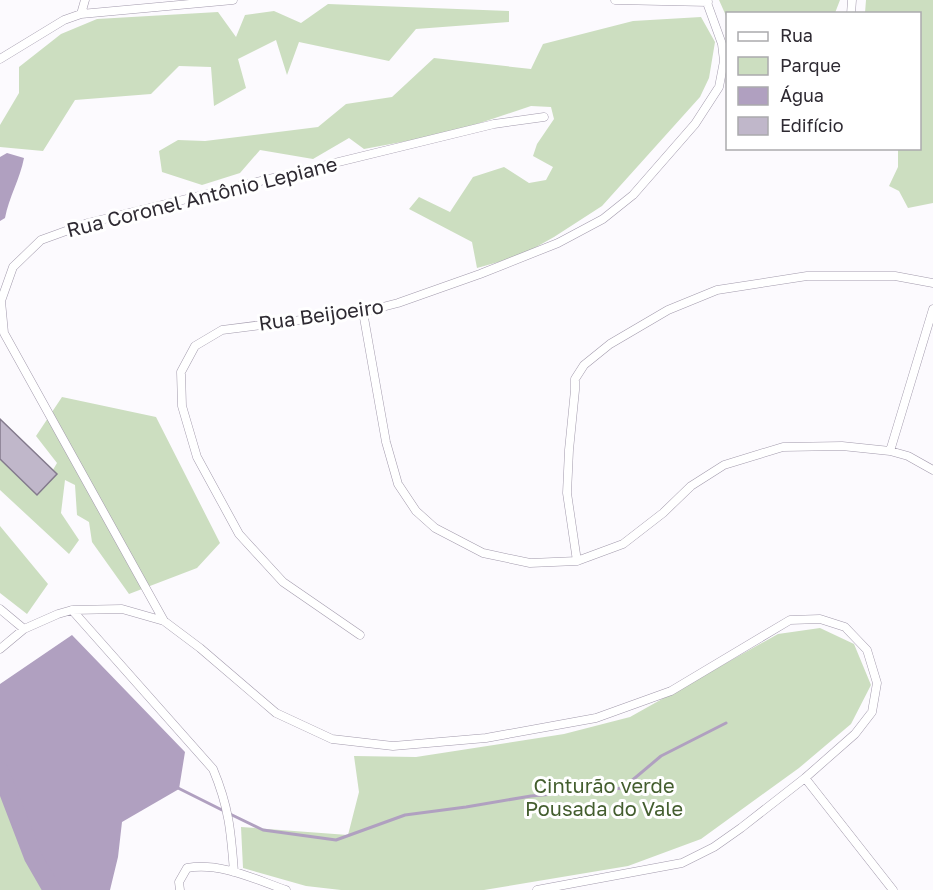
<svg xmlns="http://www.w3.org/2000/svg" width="933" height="890" viewBox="0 0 933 890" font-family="'Golos Text',sans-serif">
  <rect width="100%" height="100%" fill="#fcfafe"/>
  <path fill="#ccdec0" d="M 719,0 L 840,0 L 835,13 L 728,14 L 727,18 Z
    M 866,0 L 933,0 L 933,203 L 908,208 L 899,191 L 889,186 L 898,167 L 898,149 L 920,148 L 920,14 L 865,13 Z
    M 328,4 L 509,11 L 509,22 L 416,29 L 389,61 L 299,42 L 287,75 L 276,40 L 238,59 L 246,88 L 214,106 L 211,67 L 179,66 L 151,94 L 75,100 L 43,151 L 0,147 L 0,125 L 19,93 L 19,67 L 61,34 L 97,19 L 218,12 L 236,37 L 245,15 L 274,11 L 301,23 Z
    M 701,17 L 715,42 L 709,78 L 700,97 L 602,206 L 554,237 L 520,256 L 477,268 L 472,242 L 409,209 L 419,197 L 450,212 L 473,177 L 504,167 L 529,183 L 546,180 L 553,167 L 533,156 L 537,144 L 554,119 L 551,107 L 531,106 L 450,133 L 364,149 L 349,138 L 313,159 L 260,150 L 240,173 L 202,185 L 162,172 L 159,151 L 178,140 L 205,141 L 318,127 L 346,104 L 392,97 L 434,58 L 531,69 L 543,44 L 633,21 Z
    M 62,397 L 156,417 L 220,543 L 197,568 L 129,594 L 92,542 L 89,522 L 77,515 L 75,485 L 65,480 L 61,513 L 79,540 L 69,554 L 0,490 L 0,459 L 40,492 L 57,463 L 36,436 Z
    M 0,526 L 48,584 L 27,614 L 0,593 Z
    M 820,628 L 854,644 L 871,685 L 851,724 L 799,768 L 701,839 L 628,866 L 484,890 L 341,890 L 306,886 L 243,868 L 241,827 L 348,835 L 359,792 L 354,756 L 416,757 L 564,734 L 630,717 L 778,634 Z
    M 0,771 L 33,857 L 52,890 L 0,890 Z"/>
  <path fill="#b0a0c0" d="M 7,153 L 24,158 C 20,179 9,197 5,218 L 0,221 L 0,157 Z
    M 72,635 L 185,752 L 179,789 L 122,822 L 118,857 L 110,890 L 52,890 L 33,857 L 0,771 L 0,684 Z"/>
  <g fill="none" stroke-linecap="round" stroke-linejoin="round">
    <path stroke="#b0a0c0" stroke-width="3" d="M 176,787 L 224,811
      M 230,814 L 263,830 L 336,840 L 405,815 L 466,807 L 531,796 L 623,788 L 661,756 L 726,723"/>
    <path stroke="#b0a0c0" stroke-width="18" d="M 0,771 L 33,857 L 52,890"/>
  </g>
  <path fill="#c0b7ca" stroke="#837a8c" stroke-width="1.5" d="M 0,419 L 57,474 L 37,495 L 0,459 Z"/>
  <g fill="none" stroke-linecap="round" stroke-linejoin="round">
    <g stroke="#a29aac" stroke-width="9">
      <path id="street" d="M 615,0 L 708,2
        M 81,14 L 85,0
        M 851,14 L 852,0
        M 0,59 L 64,20 L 81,14 L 233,0
        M 363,312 L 386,442 L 398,484 L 416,511 L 435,528 L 483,553 L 530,563 L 577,561 L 623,544 L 663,513 L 691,486 L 724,465 L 783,447 L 842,446 L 890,451 L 908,456 L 933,470
        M 890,451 L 933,309
        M 577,561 L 567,493 L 569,450 L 575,390 L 575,379 L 584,365 L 610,344 L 668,310 L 717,290 L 807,276 L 895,276 L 933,283
        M 0,609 L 24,629
        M 72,610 L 213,769 C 229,807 231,832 234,872
        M 164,621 L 4,333 L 1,301 L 13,267 L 41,240 L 88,223 L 494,124 L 544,117
        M 360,635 L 283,582 L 239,534 L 197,457 L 182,406 L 181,372 L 195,346 L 222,330 L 363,312 L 398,303 L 480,274 L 558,243 L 603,219 L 633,195 L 695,124 L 719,87 L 724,61 L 722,44 L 706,0
        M 0,649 L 24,629 L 58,614 L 72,610 L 122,609 L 164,621 L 200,648 L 276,713 L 332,739 L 393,746 L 486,738 L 596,718 L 671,691 L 790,620 L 820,619 L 845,627 L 867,650 L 877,683 L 872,712 L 855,734 L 805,778 L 741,828 L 714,847 L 682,863 L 537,890
        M 805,778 L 893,890
        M 180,890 L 179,882 L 187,868 C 220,862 254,879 286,890"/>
    </g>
    <use href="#street" stroke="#fff" stroke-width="8"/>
  </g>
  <g text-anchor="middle" stroke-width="6" stroke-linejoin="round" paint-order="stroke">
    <g font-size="20" fill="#2e2a32" stroke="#fff">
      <text transform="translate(202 197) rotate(-14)" y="7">Rua Coronel Antônio Lepiane</text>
      <text transform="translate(321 315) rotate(-8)" y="7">Rua Beijoeiro</text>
    </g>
    <g font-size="20" fill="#445e2f" stroke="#fff">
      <text x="604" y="793">Cinturão verde<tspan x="604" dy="23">Pousada do Vale</tspan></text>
    </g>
  </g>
  <rect x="726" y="12" width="195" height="138" fill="#ffffff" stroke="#abaaad" stroke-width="1.5"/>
  <rect x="738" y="32" width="30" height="9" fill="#ffffff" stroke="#abaaad" stroke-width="1.5"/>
  <text x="780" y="42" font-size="18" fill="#2e2a32">Rua</text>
  <rect x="738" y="57" width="30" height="18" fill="#ccdec0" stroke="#abaaad" stroke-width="1.5"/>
  <text x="780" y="72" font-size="18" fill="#2e2a32">Parque</text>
  <rect x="738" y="87" width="30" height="18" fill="#b0a0c0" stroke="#abaaad" stroke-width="1.5"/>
  <text x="780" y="102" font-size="18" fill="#2e2a32">Água</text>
  <rect x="738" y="117" width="30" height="18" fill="#c0b7ca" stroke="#abaaad" stroke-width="1.5"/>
  <text x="780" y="132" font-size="18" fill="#2e2a32">Edifício</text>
</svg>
